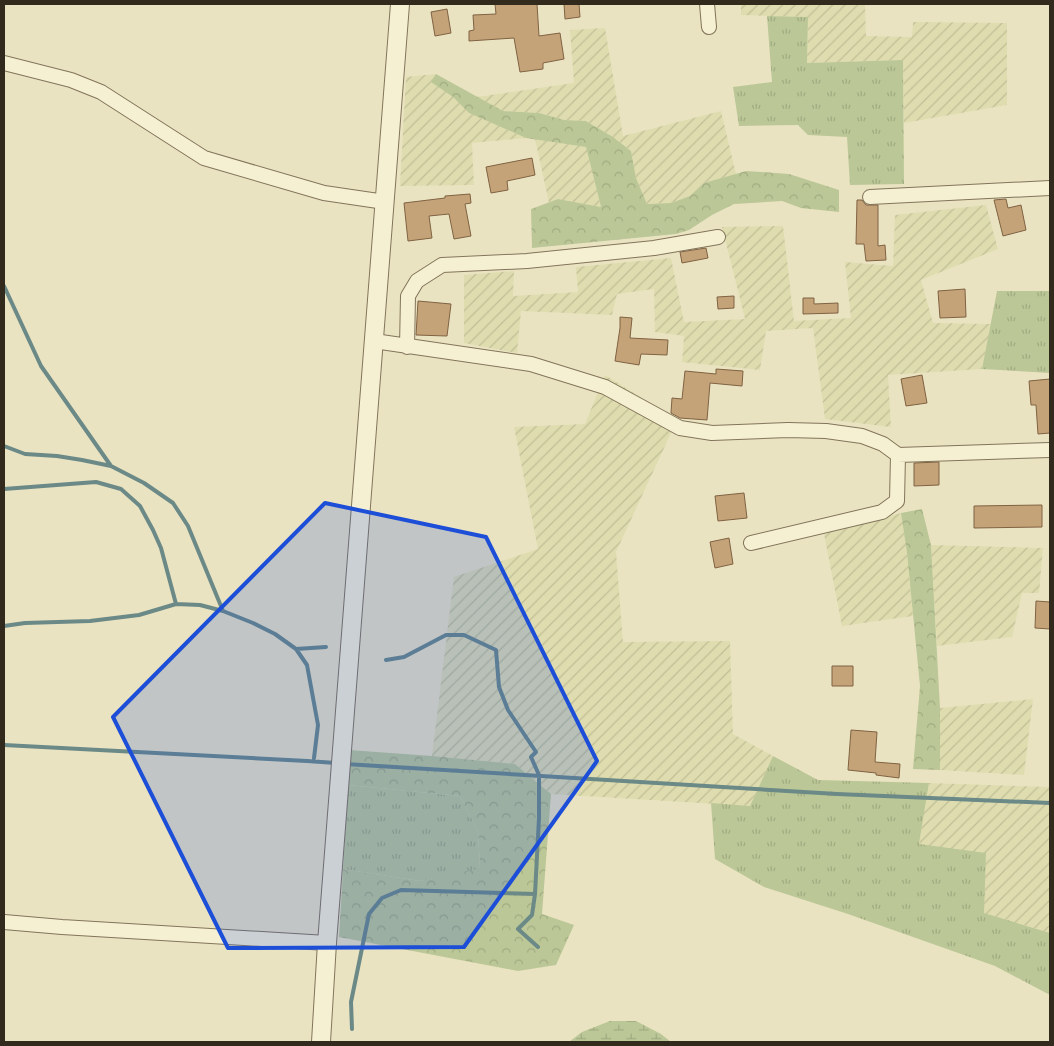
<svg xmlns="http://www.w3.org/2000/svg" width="1054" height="1046" viewBox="0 0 1054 1046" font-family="'Playfair Display',serif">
  <defs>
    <pattern id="farmland-furrows" width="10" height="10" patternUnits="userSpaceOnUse" patternTransform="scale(1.25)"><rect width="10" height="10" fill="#dfddaf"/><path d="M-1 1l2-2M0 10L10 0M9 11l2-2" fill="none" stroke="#c0be96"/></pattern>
    <pattern id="grass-tufts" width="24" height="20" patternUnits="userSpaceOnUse" patternTransform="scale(1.25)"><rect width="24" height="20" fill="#bbc796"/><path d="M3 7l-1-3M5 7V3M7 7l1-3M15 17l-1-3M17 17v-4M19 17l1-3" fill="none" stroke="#a1ab81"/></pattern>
    <pattern id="forest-crowns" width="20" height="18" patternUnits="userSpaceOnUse" patternTransform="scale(1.25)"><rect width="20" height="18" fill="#bbc796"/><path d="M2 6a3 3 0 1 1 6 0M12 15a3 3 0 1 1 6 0" fill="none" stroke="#a1ab81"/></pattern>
    <pattern id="wetland-marsh" width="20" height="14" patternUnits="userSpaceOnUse" patternTransform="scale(1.25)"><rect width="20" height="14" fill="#bbc796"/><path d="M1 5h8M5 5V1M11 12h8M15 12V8" fill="none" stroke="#a1ab81"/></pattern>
  </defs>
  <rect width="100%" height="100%" fill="#eae3c1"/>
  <path fill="url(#farmland-furrows)" d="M 741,4 L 865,4 L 866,36 L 912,37 L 913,22 L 1007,23 L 1007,105 L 904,123 L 903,60 L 807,63 L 808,17 L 741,15 Z
    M 605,28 L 623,136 L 721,111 L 736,174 L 704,183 L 690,196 L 671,203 L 647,204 L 636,178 L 631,151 L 613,137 L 586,121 L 564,120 L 539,113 L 503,111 L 477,97 L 574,83 L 570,30 Z
    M 436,74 L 432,82 L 453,97 L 469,113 L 526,138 L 472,143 L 474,185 L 400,186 L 406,77 Z
    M 535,139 L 586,147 L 601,207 L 558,199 L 549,203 Z
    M 986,205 L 998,249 L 921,280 L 933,323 L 991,324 L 982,369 L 888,375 L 891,427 L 825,419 L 813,328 L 766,331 L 760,370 L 682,362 L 684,336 L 655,332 L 654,289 L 617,294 L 612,315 L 521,311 L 517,353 L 464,343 L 464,275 L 514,271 L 513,296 L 578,292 L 576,267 L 671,258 L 684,322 L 745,319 L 722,227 L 783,226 L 794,321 L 851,318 L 845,262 L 893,266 L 895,215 Z
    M 605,375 L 677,420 L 616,552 L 623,642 L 730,641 L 733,734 L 773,756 L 750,806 L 551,794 L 515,764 L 432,756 L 454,577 L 538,549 L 514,427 L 585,424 Z
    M 901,513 L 907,553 L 913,616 L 842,626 L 824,534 Z
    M 931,545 L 1043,548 L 1039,593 L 1022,593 L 1012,637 L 937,646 Z
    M 1033,699 L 1024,775 L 940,770 L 940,708 Z
    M 929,783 L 1050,787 L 1050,933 L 983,913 L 919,844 Z"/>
  <path fill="url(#grass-tufts)" d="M 767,16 L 808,17 L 807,63 L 903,60 L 904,184 L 850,185 L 847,137 L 808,135 L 798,125 L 739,126 L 733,87 L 772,82 Z
    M 997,291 L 1050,291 L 1050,373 L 982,369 Z
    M 773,756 L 818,780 L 929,783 L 919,844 L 986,853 L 984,913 L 1050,933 L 1050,995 L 995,966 L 848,914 L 764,887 L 715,859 L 711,803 L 750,806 Z
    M 348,785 L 460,796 L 478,831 L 480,869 L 420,881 L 343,869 Z"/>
  <path fill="url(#forest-crowns)" d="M 436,74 L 503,111 L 539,113 L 564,120 L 586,121 L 613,137 L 631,151 L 636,178 L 647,204 L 671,203 L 690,196 L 704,183 L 746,171 L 789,174 L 839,190 L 839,212 L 801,208 L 782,201 L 734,204 L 712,215 L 689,230 L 676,234 L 532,248 L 531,209 L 558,199 L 601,207 L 586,147 L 526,138 L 469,113 L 453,97 L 431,82 Z
    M 922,509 L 931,545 L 940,708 L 940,770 L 913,769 L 920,686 L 907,553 L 901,513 Z
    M 349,750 L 432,756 L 515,764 L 551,794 L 542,914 L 574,925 L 556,965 L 518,971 L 339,937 L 343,869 L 420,881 L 480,868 L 478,831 L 460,796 L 348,785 Z"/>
  <path fill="url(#wetland-marsh)" d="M 610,1021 L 636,1021 L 661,1034 L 671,1042 L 569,1042 L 582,1032 Z"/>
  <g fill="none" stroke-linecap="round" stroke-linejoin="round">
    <path stroke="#6b8986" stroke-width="4" d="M 4,286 L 41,366 L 111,466
      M 4,446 L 25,454 L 57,456 L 82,460 L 111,466 L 144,483 L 173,503 L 188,526 L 223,611
      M 4,489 L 96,482 L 121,489 L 140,506 L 153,530 L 161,548 L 176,604
      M 4,626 L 25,623 L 90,621 L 139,615 L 176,604 L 200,605 L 223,611 L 253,623 L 275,634 L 296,649 L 307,665 L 318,725 L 314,758
      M 296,649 L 326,647
      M 386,660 L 404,657 L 446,635 L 464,635 L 496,650 L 499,687 L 508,710 L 536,752 L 531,757 L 539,775 L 539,818 L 535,894 L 532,915 L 518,929 L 538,947
      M 4,745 L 307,761 L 336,763
      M 345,764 L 837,794 L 1050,803
      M 352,1029 L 351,1002 L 369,914 L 382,898 L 401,890 L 535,894"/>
  </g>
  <path fill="#c5a379" stroke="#7f6242" d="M 495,4 L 537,4 L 539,36 L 560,33 L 564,59 L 543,63 L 543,69 L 520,72 L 514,38 L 469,41 L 469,31 L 474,30 L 473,15 L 496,14 Z
    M 564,4 L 579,4 L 580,17 L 565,19 Z
    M 447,9 L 451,33 L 435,36 L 431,12 Z
    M 532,158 L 535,175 L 507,181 L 508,190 L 491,193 L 486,167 Z
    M 470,194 L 471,203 L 465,204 L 471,236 L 454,239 L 449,214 L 429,216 L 432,238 L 408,241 L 404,203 L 445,198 L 445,196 Z
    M 1006,199 L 1008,208 L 1021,205 L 1026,230 L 1003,236 L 994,200 Z
    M 857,200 L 862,200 L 866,205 L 878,205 L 878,246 L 885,245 L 886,260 L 866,261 L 864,244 L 856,244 Z
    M 706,248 L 708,258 L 682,263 L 680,252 Z
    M 965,289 L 966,317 L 940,318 L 938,291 Z
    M 734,296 L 734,308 L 718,309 L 717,297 Z
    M 803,298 L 814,298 L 814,304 L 838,303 L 838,313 L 803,314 Z
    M 418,301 L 451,304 L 447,336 L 416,335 Z
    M 620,317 L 632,318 L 630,338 L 668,340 L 667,355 L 641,354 L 639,365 L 615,361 L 620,328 Z
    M 716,369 L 743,371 L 742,386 L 710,383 L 707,420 L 680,418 L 671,413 L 672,398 L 682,399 L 685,371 L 716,374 Z
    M 922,375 L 927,403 L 906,406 L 901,379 Z
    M 1050,379 L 1050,433 L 1038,434 L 1036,405 L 1031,405 L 1029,381 Z
    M 939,462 L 939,485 L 914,486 L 914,463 Z
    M 744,493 L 747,518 L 718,521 L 715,496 Z
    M 1042,505 L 1042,527 L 974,528 L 974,506 Z
    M 729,538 L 733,564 L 715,568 L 710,542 Z
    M 1036,601 L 1050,602 L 1050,629 L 1035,628 Z
    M 832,666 L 853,666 L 853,686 L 832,686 Z
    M 851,730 L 877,732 L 875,762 L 900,764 L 899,778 L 876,775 L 876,773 L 848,770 Z"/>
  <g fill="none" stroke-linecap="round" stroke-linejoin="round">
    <g stroke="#82745a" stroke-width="16">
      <path id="minor" d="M 707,4 L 709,27
        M 4,63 L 71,80 L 101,92 L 204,158 L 324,193 L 385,202
        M 870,197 L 1050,188
        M 374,341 L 531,364 L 605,387 L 680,428 L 712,433 L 788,430 L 826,431 L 862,436 L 883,444 L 898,455 L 897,501 L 882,512 L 751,543
        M 407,347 L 408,296 L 417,281 L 442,265 L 527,261 L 654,248 L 718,237
        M 898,455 L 1050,450
        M 4,922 L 62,927 L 327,943"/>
    </g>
    <g stroke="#82745a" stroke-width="20">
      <path id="tertiary" d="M 321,1042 L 327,943 L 400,4"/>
    </g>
    <use href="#minor" stroke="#f6f0d3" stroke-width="14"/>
    <use href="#tertiary" stroke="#f6f0d3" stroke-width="18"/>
  </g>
  <path fill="#1d4ed8" fill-opacity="0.2" stroke="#1d4ed8" stroke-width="4" stroke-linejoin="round" d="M 325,503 L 486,537 L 597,761 L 464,947 L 228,948 L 113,717 Z"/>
  <rect width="1054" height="1046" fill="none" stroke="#322a1d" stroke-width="10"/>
</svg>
